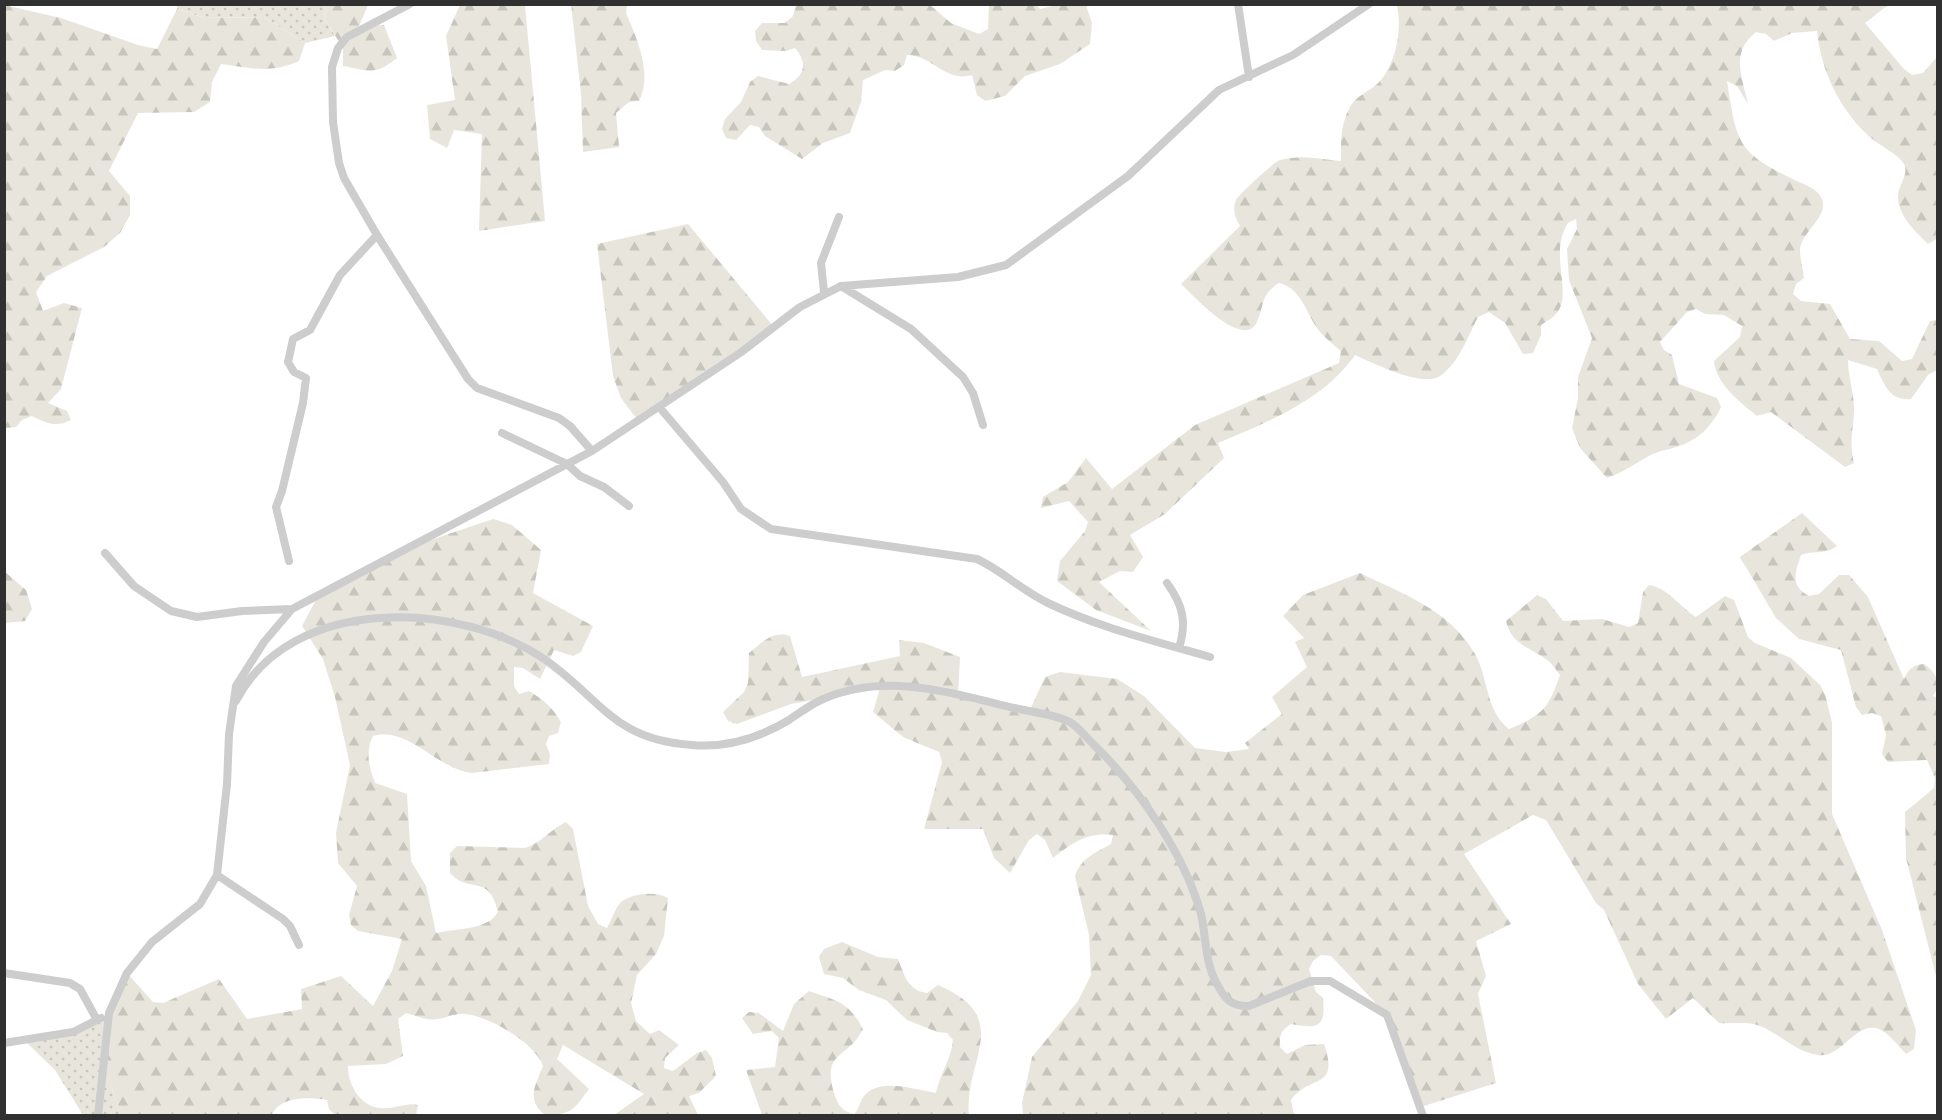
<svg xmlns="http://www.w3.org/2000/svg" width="1942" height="1120" viewBox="0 0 1942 1120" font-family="'Sofia Sans Condensed',sans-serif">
  <defs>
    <pattern id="grass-dots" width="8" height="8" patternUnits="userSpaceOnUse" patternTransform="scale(1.5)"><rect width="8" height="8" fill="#e8e6dc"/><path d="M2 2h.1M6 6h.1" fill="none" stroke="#c7c6bd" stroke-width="1.8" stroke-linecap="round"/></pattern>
    <pattern id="forest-firs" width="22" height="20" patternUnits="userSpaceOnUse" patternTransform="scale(1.5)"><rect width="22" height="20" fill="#e8e6dc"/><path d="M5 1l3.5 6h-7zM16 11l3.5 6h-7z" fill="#c7c6bd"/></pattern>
  </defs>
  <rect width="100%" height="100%" fill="#fff"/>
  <path fill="url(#grass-dots)" d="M 178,4 L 326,5 L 324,18 L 335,36 L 305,43 L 264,17 L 205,18 L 177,9 Z
    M 109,1013 L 104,1074 L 112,1088 L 120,1115 L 83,1115 L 55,1070 L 26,1042 L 86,1027 Z"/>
  <path fill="url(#forest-firs)" d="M 571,4 L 627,5 L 626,13 C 637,39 653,74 639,101 L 629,102 L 616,113 L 619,147 L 583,152 L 581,94 Z
    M 4,5 L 61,18 L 138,45 L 157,49 L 177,9 L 205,18 L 264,17 L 305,43 L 299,61 C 270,74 251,68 221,64 L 212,82 L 210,102 L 194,112 L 138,113 L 109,171 L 130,196 L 130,215 L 120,233 L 104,247 L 47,276 L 36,292 L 43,311 L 64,303 L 82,308 L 61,389 L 48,403 L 67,411 L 71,420 C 56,428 46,423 32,416 L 22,420 L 16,427 L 5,428 Z
    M 326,5 L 368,5 L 359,26 L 384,25 L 397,58 C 374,76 370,71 343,66 L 343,48 L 324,18 Z
    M 460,5 L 525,5 L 545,221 L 479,231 L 482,134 L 454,130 L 447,148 L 430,139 L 427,105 L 455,100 L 446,36 Z
    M 796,5 L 930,5 L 951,23 L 979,34 L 988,29 L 989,5 L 1037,5 L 1040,9 L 1056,5 L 1086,5 L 1092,23 L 1090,44 L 1060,64 L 1025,76 L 1005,96 L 985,101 L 977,95 L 972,75 C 946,83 932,55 907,55 L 904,65 L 895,71 L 885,70 L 863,80 L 861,102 L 850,133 L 823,143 L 802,159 L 765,136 L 759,127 L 750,125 L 736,140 L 726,138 L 722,129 L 725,119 L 741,102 L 750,82 L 758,76 L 789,84 C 806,75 807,62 795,48 L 786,51 L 762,50 L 756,41 L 755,31 L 762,23 L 785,23 L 793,16 Z
    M 1397,5 L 1888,5 L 1865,23 L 1904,69 L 1912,75 L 1923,73 L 1936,58 L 1937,46 L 1938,238 L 1928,244 C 1915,231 1897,215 1898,195 C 1899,184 1909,175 1904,164 C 1898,154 1880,146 1871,138 C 1840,111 1821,71 1817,31 L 1792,33 L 1774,41 L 1766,34 L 1756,32 C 1730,53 1742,76 1748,104 L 1737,86 L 1727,81 C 1737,146 1738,153 1799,182 C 1806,185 1817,189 1821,197 C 1831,216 1801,231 1800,250 C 1800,259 1803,269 1804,278 L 1796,284 L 1793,294 L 1801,301 L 1830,304 L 1850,339 L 1879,341 L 1902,361 L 1912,359 L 1930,321 L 1937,320 L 1937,370 L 1928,375 L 1911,399 C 1890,401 1885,386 1877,369 L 1848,360 C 1848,378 1855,395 1854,412 C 1853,432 1849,442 1854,463 L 1845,467 L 1771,412 L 1757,416 C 1740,402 1716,384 1714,361 L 1740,337 L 1742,326 L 1724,315 L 1705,314 L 1696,309 L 1687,312 L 1660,342 L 1664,350 L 1672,355 L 1679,384 L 1717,398 L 1721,407 C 1712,427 1697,441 1676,447 C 1668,450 1657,451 1649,456 C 1634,464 1624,472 1607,478 L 1580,448 L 1572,428 L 1578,398 L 1578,377 L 1592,338 L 1569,280 L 1567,249 L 1577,229 L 1576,219 L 1568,223 C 1549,252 1571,289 1559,310 C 1555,317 1547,321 1541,325 L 1541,335 L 1533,353 L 1523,354 L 1505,323 L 1489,312 L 1478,317 C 1468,336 1459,363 1440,376 C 1422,388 1373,363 1355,355 C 1324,400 1266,423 1218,443 L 1224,458 L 1165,514 L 1130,535 L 1143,557 L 1133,572 L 1120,571 L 1099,582 L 1151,631 L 1096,610 L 1057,581 L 1060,561 L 1085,531 L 1088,522 L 1069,501 L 1041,508 L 1043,497 L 1068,482 L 1086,458 L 1112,489 L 1195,425 L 1339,363 L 1341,351 C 1334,345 1326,339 1320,332 C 1306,315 1303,289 1279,283 C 1260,295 1265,304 1257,322 C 1243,351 1193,295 1181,284 L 1240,226 C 1235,218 1232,209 1236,200 C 1238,195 1275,161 1280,160 C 1302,154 1320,159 1341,161 C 1341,142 1340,125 1350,107 C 1357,94 1372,91 1381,80 C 1397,61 1402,27 1397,5 Z
    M 688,224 L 774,327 L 639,422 L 621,398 L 613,376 L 597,244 Z
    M 1802,513 L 1837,546 C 1825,555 1815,550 1801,555 C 1795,573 1790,586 1809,596 L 1819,594 L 1839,575 L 1849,575 L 1868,597 L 1904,679 C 1909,669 1912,665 1924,664 C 1934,671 1938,677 1937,689 L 1933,696 L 1938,698 L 1937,980 L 1906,858 L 1905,812 L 1934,788 L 1935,778 L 1927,760 L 1888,762 L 1882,754 L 1886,735 L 1881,716 L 1872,713 L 1862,715 L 1856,707 L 1841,650 L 1799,639 L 1776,618 L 1740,557 Z
    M 493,519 L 512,525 L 541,550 L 533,593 L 593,626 L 581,652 L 573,656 L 554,650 L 540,679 L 523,668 L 514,667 L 514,686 L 519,694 L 529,691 C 544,700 552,707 561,722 L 558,733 L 549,736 L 546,744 L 550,754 L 549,764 L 472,773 C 436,769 409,726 373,736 C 365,753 369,766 375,783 L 407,794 L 411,861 L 426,886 L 436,933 C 456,928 487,931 498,912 C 489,872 469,895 450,873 L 450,853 L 457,846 L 525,848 C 541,843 551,829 566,822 L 573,829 L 588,906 L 598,924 L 607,928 C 611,921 615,908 621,902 C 633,893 655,891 668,898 L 664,936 L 656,954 L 637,975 L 631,1003 L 636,1021 L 650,1034 L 659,1030 L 679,1045 L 665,1058 L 664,1068 L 673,1071 L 697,1053 L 706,1050 L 712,1058 L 716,1076 L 699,1093 L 689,1096 L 698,1115 L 614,1115 L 644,1094 L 563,1045 L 557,1059 L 589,1089 C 574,1109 572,1115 545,1115 C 526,1100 535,1086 543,1066 C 535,1043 489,1016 465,1014 C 455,1013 447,1018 438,1019 C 428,1021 416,1016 406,1013 L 398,1019 L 403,1056 L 386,1064 L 348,1066 C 348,1085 360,1106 380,1108 C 394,1110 405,1102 418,1105 L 416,1115 L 335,1115 L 329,1109 L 327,1100 C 309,1097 280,1096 272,1115 L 120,1115 L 112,1088 L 104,1075 L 109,1013 L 127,973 L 153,1002 L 163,1003 L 219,979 L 247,1019 L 302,1009 L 301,989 L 341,976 L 373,1006 L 392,971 L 402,939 L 358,931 L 351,925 L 349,915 L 357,886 L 338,863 L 336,833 L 350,765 L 335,697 L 323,659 L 302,626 L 318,596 L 407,548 Z
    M 4,571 L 26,590 L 32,609 L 25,621 L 5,623 Z
    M 1360,573 C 1403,594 1450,610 1475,654 C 1489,679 1485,710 1509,729 C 1543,715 1548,709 1560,675 C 1556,670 1552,663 1547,660 C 1529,646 1512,646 1506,621 L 1537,595 L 1546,599 L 1563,621 L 1602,619 L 1629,627 L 1638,623 L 1643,592 L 1649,585 C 1668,588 1680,607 1696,617 L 1725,596 L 1734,600 L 1748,637 L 1755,643 L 1791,658 L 1820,685 L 1825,694 L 1832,723 L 1832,814 L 1882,930 L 1916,1030 L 1914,1049 L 1906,1054 C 1899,1047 1889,1033 1879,1029 C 1856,1020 1841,1059 1818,1055 C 1796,1052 1780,1034 1760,1026 C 1749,1021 1731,1024 1719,1023 L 1693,998 L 1666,1019 L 1638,984 L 1604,910 L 1596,903 L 1546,820 L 1533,815 L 1464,854 L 1511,924 L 1476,941 L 1486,976 L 1478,994 L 1496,1083 L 1421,1107 L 1387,1015 L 1331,956 L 1321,955 L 1313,961 L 1309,969 L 1316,992 L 1323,998 C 1326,1028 1318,1029 1291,1024 C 1281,1030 1279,1036 1280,1047 L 1287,1054 L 1305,1045 L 1324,1044 C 1340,1091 1310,1073 1291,1100 L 1294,1115 L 1023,1115 L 1022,1103 L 1032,1057 L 1078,1001 L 1091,975 L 1089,935 L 1075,876 C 1081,858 1095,853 1111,844 L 1113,835 C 1087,832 1072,843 1053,858 L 1045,840 L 1037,834 L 1029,840 L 1010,873 L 994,858 L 983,829 L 924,829 L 942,762 L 939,752 L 903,737 L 873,712 L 880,688 L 791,704 L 737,724 L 728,721 L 723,712 L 744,692 L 748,683 L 749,653 C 762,643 772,630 790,636 L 802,677 L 900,656 L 899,640 L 924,643 L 960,657 L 958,694 L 1029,712 L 1045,677 L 1060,672 L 1117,679 L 1144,696 L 1195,748 L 1226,752 L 1249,749 L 1245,743 L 1282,714 L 1272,697 L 1307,667 L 1295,642 L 1304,638 L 1283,616 L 1303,595 Z
    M 842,942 L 878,957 L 898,959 C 905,976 907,990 927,993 L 938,985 C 1016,1018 963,1062 969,1115 L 762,1115 L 746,1070 L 775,1067 L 779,1038 L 772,1031 L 753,1034 L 742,1018 L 749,1012 L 759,1013 L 783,1031 L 794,1004 L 809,991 C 837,1001 848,1001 863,1029 C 848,1060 820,1050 835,1096 C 839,1107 843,1111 854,1114 C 861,1107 859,1100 866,1094 C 882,1078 916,1090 936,1093 C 940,1073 951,1060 953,1040 L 947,1033 L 937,1032 L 907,1020 L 886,1000 L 859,990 L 843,978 L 824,974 L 819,957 L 824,949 Z"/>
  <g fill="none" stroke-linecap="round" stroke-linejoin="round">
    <path stroke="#cdcdcd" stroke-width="8" d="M 410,4 L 347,37 L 338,48 L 332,67 L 333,122 L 339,163 L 344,178 L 377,235 L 468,379 L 477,388 L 559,418 L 570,426 L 592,451
      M 1238,4 L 1249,77
      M 841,286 L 911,329 L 963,377 L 973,393 L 983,425
      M 824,292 L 821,263 L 839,217
      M 660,408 L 723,482 L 741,509 L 771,529 L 977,559 C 1003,571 1022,591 1048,603 C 1100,628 1155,641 1210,657
      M 502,433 L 567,464 L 580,476 L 604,487 L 629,506
      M 105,553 L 134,586 L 171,611 L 197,617 L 242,611 L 292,609
      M 289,561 L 276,507 L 282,491 L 303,403 L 306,378 L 294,372 L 288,362 L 293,339 L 310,330 L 340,275 L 377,235
      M 1167,583 C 1183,605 1187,622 1179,648
      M 236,701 C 291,594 460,600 547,661 C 603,701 614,740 692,745 C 727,748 759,738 789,720 C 799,713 810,705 821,700 C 885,671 951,693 1014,708 C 1031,712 1054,714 1070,722 C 1078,727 1086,737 1093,744 C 1138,787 1184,853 1201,914 C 1206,936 1205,963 1216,982 C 1224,998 1231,1007 1249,1006 L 1311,981 L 1330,981 L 1387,1015 L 1423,1116
      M 217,875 L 283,919 L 290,926 L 299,945
      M 4,973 L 70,983 L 80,989 L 97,1020
      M 4,1043 L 73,1032 L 101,1018
      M 98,1116 L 109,1013 L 127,973 L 152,942 L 200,904 L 217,875 L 227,784 L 229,734 L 236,686 L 264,642 L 292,609 L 592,451 L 740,353 L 800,307 L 841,286 L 958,277 L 1006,265 L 1128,176 L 1219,90 L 1293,55 L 1369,4"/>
  </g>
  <rect width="1942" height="1120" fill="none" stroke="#303030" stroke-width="12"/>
</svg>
